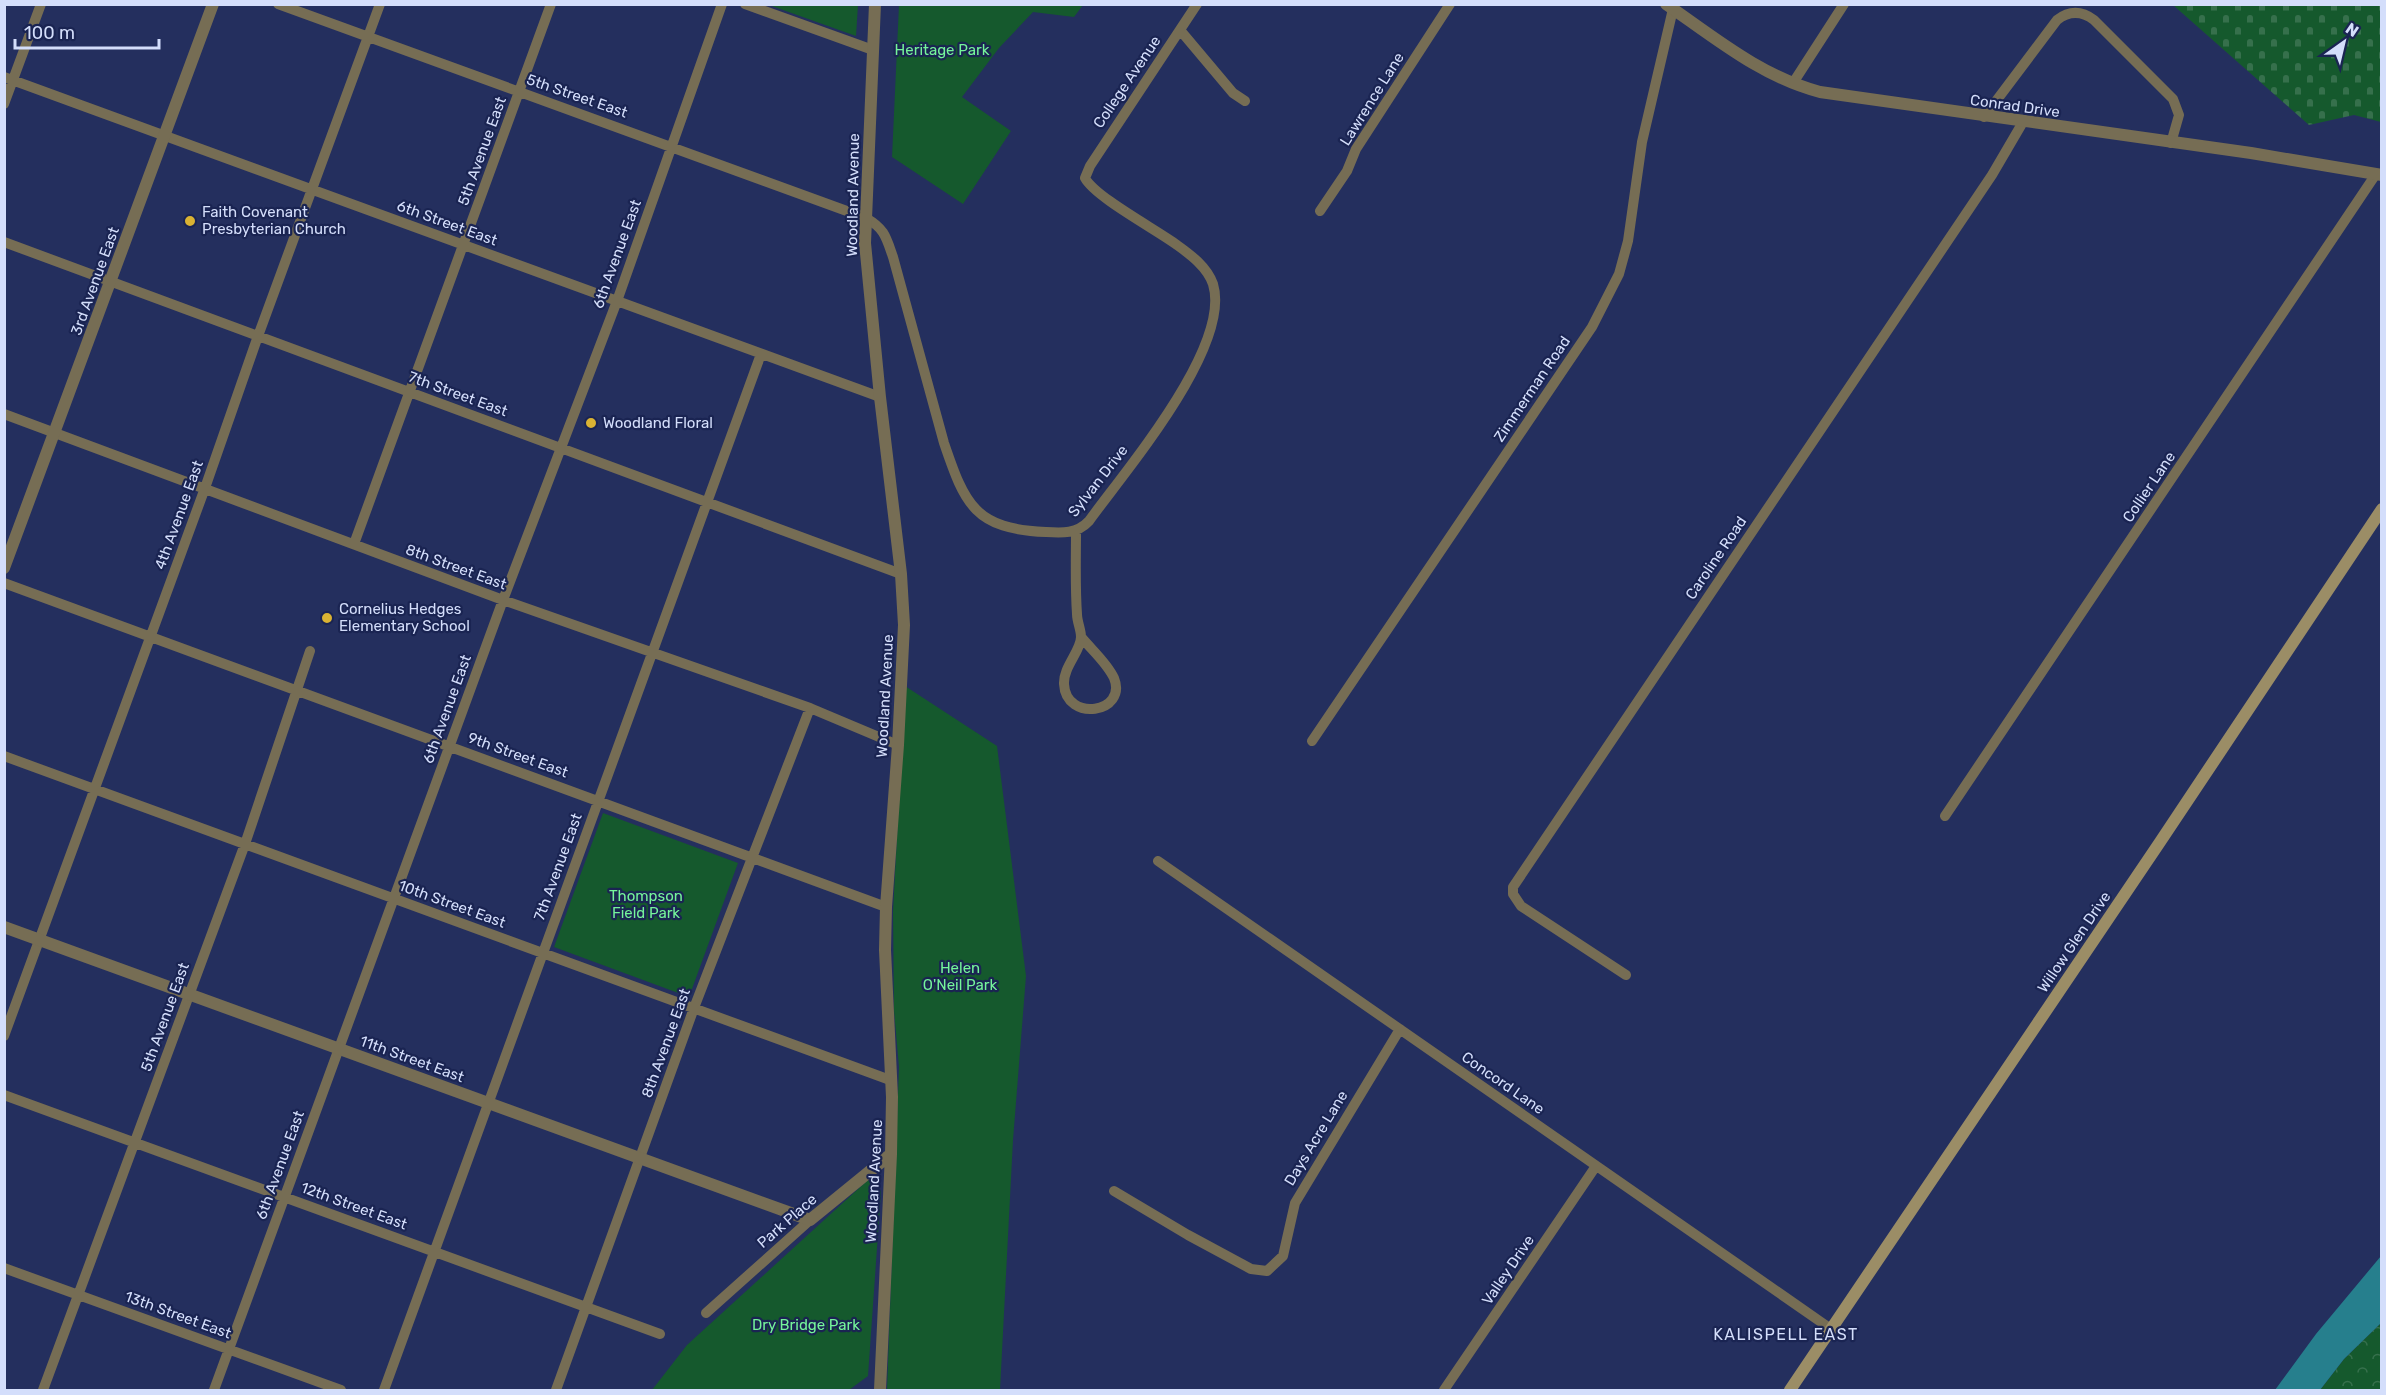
<svg xmlns="http://www.w3.org/2000/svg" width="2386" height="1395" viewBox="0 0 2386 1395" font-family="Rubik,sans-serif">
  <defs>
    <pattern id="forest-crowns" width="20" height="18" patternUnits="userSpaceOnUse" patternTransform="scale(1.5)"><rect width="20" height="18" fill="#15592d"/><path d="M2 6a3 3 0 1 1 6 0M12 15a3 3 0 1 1 6 0" fill="none" stroke="#36704c"/></pattern>
    <pattern id="cemetery-stones" width="16" height="16" patternUnits="userSpaceOnUse" patternTransform="scale(1.5)"><rect width="16" height="16" fill="#15592d"/><path d="M2 7V4a2 2 0 0 1 4 0v3zM10 15v-3a2 2 0 0 1 4 0v3z" fill="#36704c"/></pattern>
  </defs>
  <rect width="100%" height="100%" fill="#242f5e"/>
  <path fill="url(#forest-crowns)" d="M 2381,1323 L 2381,1390 L 2320,1390 L 2344,1359 Z"/>
  <path fill="url(#cemetery-stones)" d="M 2173,5 L 2381,5 L 2381,122 L 2354,115 L 2309,125 Z"/>
  <path fill="#15592d" d="M 769,5 L 858,5 L 856,36 Z
    M 899,5 L 1083,5 L 1074,17 L 1033,12 L 999,48 L 962,97 L 1011,131 L 963,204 L 892,157 Z
    M 905,686 L 997,746 L 1026,976 L 1013,1140 L 1000,1390 L 887,1390 L 899,1067 L 894,1010 L 893,912 Z
    M 603,813 L 738,863 L 689,997 L 554,947 Z
    M 868,1180 L 881,1191 L 868,1376 L 849,1390 L 652,1390 L 687,1345 Z"/>
  <path fill="#267f8d" d="M 2381,1256 L 2381,1323 L 2344,1359 L 2320,1390 L 2275,1390 L 2316,1334 Z"/>
  <g fill="none" stroke-linecap="round" stroke-linejoin="round">
    <path stroke="#766d54" stroke-width="10" d="M 278,4 L 866,218 C 885,229 886,237 893,257 L 944,443 C 965,505 975,529 1046,532 C 1062,533 1077,534 1089,521 C 1125,471 1232,347 1213,284 C 1207,267 1191,255 1177,245 C 1157,230 1095,197 1085,178 L 1090,166 L 1197,4
      M 745,4 L 873,50
      M 1180,30 L 1233,93 L 1245,101
      M 4,77 L 880,397
      M 1793,83 L 1844,4
      M 4,104 L 41,4
      M 1984,117 L 2057,20 C 2070,10 2082,11 2094,20 L 2173,99 L 2179,115 L 2171,143
      M 1320,211 L 1347,171 L 1356,149 L 1450,4
      M 4,242 L 901,574
      M 4,414 L 503,600 L 810,708 L 898,745
      M 1076,531 C 1076,558 1075,587 1077,614 C 1077,622 1081,629 1081,637 C 1081,651 1063,667 1064,684 C 1066,723 1128,713 1114,678 C 1107,663 1092,650 1082,638
      M 354,544 L 551,4
      M 4,583 L 886,907
      M 1312,741 L 1592,327 L 1619,274 L 1628,241 L 1642,142 L 1673,9
      M 4,756 L 890,1080
      M 1945,816 L 2376,174
      M 1158,861 L 1831,1329
      M 1626,975 L 1521,906 L 1513,894 L 1513,887 L 1992,175 L 2023,122
      M 4,1036 L 205,488 L 258,336 L 380,4
      M 4,1095 L 660,1334
      M 1114,1191 L 1188,1235 L 1251,1269 L 1267,1271 L 1283,1256 L 1295,1203 L 1400,1029
      M 4,1268 L 341,1390
      M 706,1313 L 810,1220
      M 43,1390 L 245,844 L 310,651
      M 214,1390 L 503,600 L 617,301 L 722,4
      M 384,1390 L 761,354
      M 556,1390 L 694,1008 L 810,708
      M 1444,1390 L 1596,1166"/>
    <path stroke="#766d54" stroke-width="12" d="M 875,4 L 865,243 L 880,397 L 901,574 L 904,625 L 898,745 L 886,907 L 885,950 L 892,1097 L 891,1154 L 880,1390
      M 1666,4 C 1715,38 1762,77 1820,92 L 2251,153 L 2382,175
      M 4,568 L 213,4
      M 4,927 L 810,1220 L 891,1154"/>
    <path stroke="#9b8d66" stroke-width="12" d="M 1790,1390 L 2160,842 L 2382,509"/>
  </g>
  <g fill="#dab333" stroke="#1a2452" stroke-width="2">
    <circle cx="190" cy="221" r="6"/>
    <circle cx="591" cy="423" r="6"/>
    <circle cx="327" cy="618" r="6"/>
  </g>
  <g text-anchor="middle" stroke-width="4.5" stroke-linejoin="round" paint-order="stroke">
    <g font-size="15" fill="#75f49a" stroke="#1a2452">
      <text x="942" y="55">Heritage Park</text>
      <text x="646" y="901">Thompson<tspan x="646" dy="17">Field Park</tspan></text>
      <text x="960" y="973">Helen<tspan x="960" dy="17">O'Neil Park</tspan></text>
      <text x="806" y="1330">Dry Bridge Park</text>
    </g>
    <g font-size="15" fill="#d4defb" stroke="#1a2452">
      <text transform="translate(1127 82) rotate(-56)" y="5">College Avenue</text>
      <text transform="translate(577 96) rotate(19)" y="5">5th Street East</text>
      <text transform="translate(1372 99) rotate(-58)" y="5">Lawrence Lane</text>
      <text transform="translate(2015 106) rotate(8)" y="5">Conrad Drive</text>
      <text transform="translate(482 151) rotate(-70)" y="5">5th Avenue East</text>
      <text transform="translate(853 195) rotate(-89)" y="5">Woodland Avenue</text>
      <text transform="translate(447 223) rotate(20)" y="5">6th Street East</text>
      <text transform="translate(617 254) rotate(-70)" y="5">6th Avenue East</text>
      <text transform="translate(95 281) rotate(-70)" y="5">3rd Avenue East</text>
      <text transform="translate(1532 389) rotate(-56)" y="5">Zimmerman Road</text>
      <text transform="translate(458 394) rotate(20)" y="5">7th Street East</text>
      <text transform="translate(1098 481) rotate(-52)" y="5">Sylvan Drive</text>
      <text transform="translate(2149 487) rotate(-56)" y="5">Collier Lane</text>
      <text transform="translate(179 515) rotate(-70)" y="5">4th Avenue East</text>
      <text transform="translate(1716 558) rotate(-56)" y="5">Caroline Road</text>
      <text transform="translate(456 567) rotate(20)" y="5">8th Street East</text>
      <text transform="translate(885 696) rotate(-87)" y="5">Woodland Avenue</text>
      <text transform="translate(447 709) rotate(-70)" y="5">6th Avenue East</text>
      <text transform="translate(518 755) rotate(20)" y="5">9th Street East</text>
      <text transform="translate(558 867) rotate(-70)" y="5">7th Avenue East</text>
      <text transform="translate(452 904) rotate(20)" y="5">10th Street East</text>
      <text transform="translate(2074 942) rotate(-56)" y="5">Willow Glen Drive</text>
      <text transform="translate(165 1017) rotate(-70)" y="5">5th Avenue East</text>
      <text transform="translate(666 1043) rotate(-70)" y="5">8th Avenue East</text>
      <text transform="translate(412 1059) rotate(20)" y="5">11th Street East</text>
      <text transform="translate(1503 1083) rotate(35)" y="5">Concord Lane</text>
      <text transform="translate(1316 1138) rotate(-59)" y="5">Days Acre Lane</text>
      <text transform="translate(280 1165) rotate(-70)" y="5">6th Avenue East</text>
      <text transform="translate(874 1181) rotate(-87)" y="5">Woodland Avenue</text>
      <text transform="translate(354 1206) rotate(20)" y="5">12th Street East</text>
      <text transform="translate(787 1221) rotate(-41)" y="5">Park Place</text>
      <text transform="translate(1508 1270) rotate(-56)" y="5">Valley Drive</text>
      <text transform="translate(178 1315) rotate(20)" y="5">13th Street East</text>
    </g>
    <g font-size="15" fill="#d4defb" stroke="#1a2452" text-anchor="start">
      <text x="202" y="217">Faith Covenant<tspan x="202" dy="17">Presbyterian Church</tspan></text>
      <text x="603" y="428">Woodland Floral</text>
      <text x="339" y="614">Cornelius Hedges<tspan x="339" dy="17">Elementary School</tspan></text>
    </g>
    <g font-size="16" letter-spacing="1.5" fill="#d4defb" stroke="#1a2452">
      <text x="1786" y="1340">KALISPELL EAST</text>
    </g>
  </g>
  <rect width="2386" height="1395" fill="none" stroke="#d4defb" stroke-width="12"/>
  <g transform="translate(2344 42) rotate(34)" stroke="#1a2452" stroke-width="4.5" paint-order="stroke">
  <path d="M0-4.5L10 22L0 15L-10 22Z" fill="#d4defb"/>
  <text y="-9" font-size="16" font-weight="bold" text-anchor="middle" fill="#d4defb">N</text>
  </g>
  <path d="M15 39v9h144v-9" fill="none" stroke="#d4defb" stroke-width="3"/>
  <text x="24" y="39" font-size="18" fill="#d4defb" stroke="#1a2452" stroke-width="4.5" paint-order="stroke">100 m</text>
</svg>
